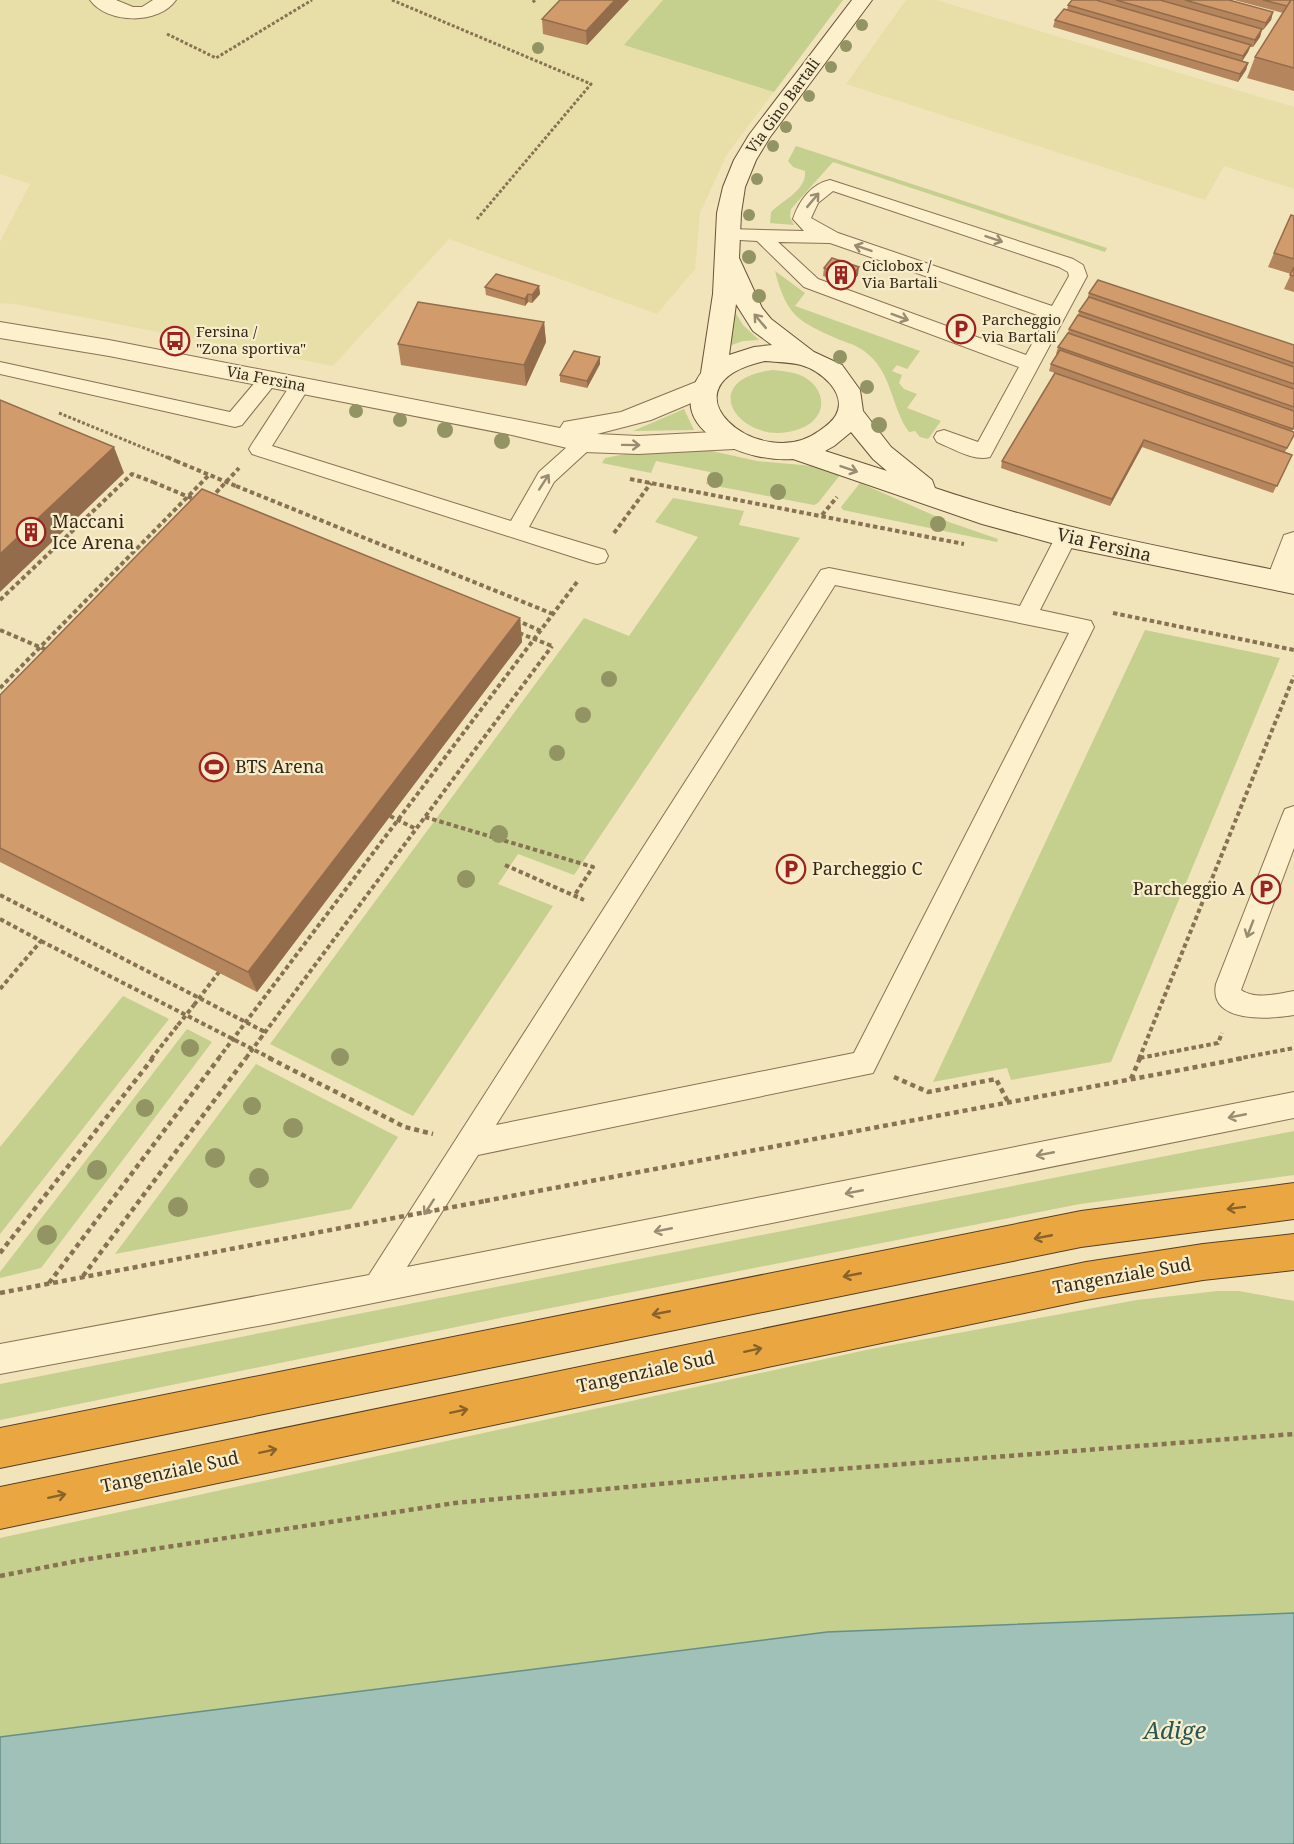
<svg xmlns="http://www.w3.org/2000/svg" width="1294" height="1844" viewBox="0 0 1294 1844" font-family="'Noto Serif',serif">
  <rect width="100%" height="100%" fill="#f1e3ba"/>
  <path fill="#e7dfa7" d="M 0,0 L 843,0 L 727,154 L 700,213 L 695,269 L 657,314 L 449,239 L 333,366 L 15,304 L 0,303 L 0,242 L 30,184 L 0,174 Z
    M 906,0 L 936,0 L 1294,107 L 1294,189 L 1224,166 L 1205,200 L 846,84 Z"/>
  <path fill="#c5cf8e" d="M 663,0 L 843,0 L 774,92 L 624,45 Z
    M 796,146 L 1107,248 L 1105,252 L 833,162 L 791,209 L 790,217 L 794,225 L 770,223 L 771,212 C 783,200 807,190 805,171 L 793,167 L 788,161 Z
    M 775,271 L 805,293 L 795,306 L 920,351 L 907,369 L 897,365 L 892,371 L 902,375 L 899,383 L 904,389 L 917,394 L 907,408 L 941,421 L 928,439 L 920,437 L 915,431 L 909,432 C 892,409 892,375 869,355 C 862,348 850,343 840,340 C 798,321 787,317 775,271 Z
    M 735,312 L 743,325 L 759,340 L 743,341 L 729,346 Z
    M 773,370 C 783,371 792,372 800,375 C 825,386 830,414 804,427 C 746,454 689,380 773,370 Z
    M 684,409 L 694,430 L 633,431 Z
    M 707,450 L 757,461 L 813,466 L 840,475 L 818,503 L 814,505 L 706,484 L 710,472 L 656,461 L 651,473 L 602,463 L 605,458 L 631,453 Z
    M 860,483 L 949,522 L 998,539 L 997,542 L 843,510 L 841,507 Z
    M 673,498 L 744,511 L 739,525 L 800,538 L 574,875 L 518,854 L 498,884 L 553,906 L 413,1116 L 270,1044 L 584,618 L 629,636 L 698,537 L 655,522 Z
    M 1145,630 L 1280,658 L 1111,1062 L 1011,1080 L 1007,1068 L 933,1082 Z
    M 123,996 L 169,1019 L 0,1234 L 0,1147 Z
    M 187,1029 L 212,1042 L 41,1268 L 0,1278 L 0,1272 Z
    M 256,1064 L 398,1137 L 351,1209 L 115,1254 Z
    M 1294,1131 L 1294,1175 L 1080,1204 L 510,1316 L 0,1420 L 0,1384 Z
    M 1218,1291 L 1239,1291 L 1294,1301 L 1294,1613 L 827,1632 L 0,1737 L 0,1538 L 871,1349 L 1137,1300 Z"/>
  <path fill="#9fc1b8" stroke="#668f86" stroke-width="1.5" d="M 1294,1613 L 1294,1844 L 0,1844 L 0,1737 L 827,1632 Z"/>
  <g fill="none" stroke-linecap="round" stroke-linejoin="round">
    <g stroke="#897253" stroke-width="2">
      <path id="lane" d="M 830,180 L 1073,259 L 1083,265 L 1087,276 L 990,457 C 974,462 952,448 937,442 L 934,437 L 937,432 L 944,430 L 978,442 L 1019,367 L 804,287 L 757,241 L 722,239 L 719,235 L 722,231 L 728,229 L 804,231 L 793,219 C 799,201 811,184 830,180 ZM 833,191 L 1059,267 L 1068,272 L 1069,276 L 1052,306 L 838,233 L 811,218 L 818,203 ZM 778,242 L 830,243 L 1046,318 L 1026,355 L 818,279 Z
        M 0,362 L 230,412 L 262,374 L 269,372 L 276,374 L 279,379 L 242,425 L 235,427 L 0,374 Z
        M 300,379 L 307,381 L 310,386 L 272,446 L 511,521 L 539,472 L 577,438 L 584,436 L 591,438 L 594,443 L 591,448 L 554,482 L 529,527 L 605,550 L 608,556 L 605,562 L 597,564 L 589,562 L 252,454 L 249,449 L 252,444 L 293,381 Z
        M 1066,529 L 1074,532 L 1077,537 L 1040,610 L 1091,621 L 1094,627 L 873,1073 L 478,1155 L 407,1267 L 1294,1092 L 1294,1118 L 274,1323 L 0,1374 L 0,1344 L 369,1275 L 821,570 L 829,568 L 1020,606 L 1058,532 ZM 835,585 L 1069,633 L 854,1053 L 496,1125 Z
        M 1294,806 L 1294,848 L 1241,990 C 1256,1000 1277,994 1294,991 L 1294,1015 C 1270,1019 1208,1024 1216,984 L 1282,816 L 1285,809 Z"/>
    </g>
    <g stroke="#897253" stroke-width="2">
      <path id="street" d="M 90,0 L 116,0 L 133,7 L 142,7 L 153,0 L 176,0 C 159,25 107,24 90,0 Z
        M 0,322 L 109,340 L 560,428 L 564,422 L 621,412 L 706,378 L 715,381 L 719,387 L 715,393 L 651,420 L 597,434 L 638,436 L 734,431 L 743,434 L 747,440 L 743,446 L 734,449 L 638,454 L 584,452 L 512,435 L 109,356 L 0,338 Z
        M 1294,532 L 1294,581 L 1290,588 L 1280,591 L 1270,588 L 1266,581 L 1284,535 Z"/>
    </g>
    <g stroke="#6a5337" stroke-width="2">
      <path id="secondary" d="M 852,0 L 872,0 L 770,137 L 756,160 L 745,187 L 741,213 L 739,258 L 762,308 L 771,319 L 814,352 L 842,365 L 860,390 L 863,411 L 891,447 L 932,480 L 935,488 C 1054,528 1172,549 1294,574 L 1294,594 L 1066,547 L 982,524 L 793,459 C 749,463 660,431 701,373 L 713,294 L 717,213 L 723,187 L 734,160 L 749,135 ZM 736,304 L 753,331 L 772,345 L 754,347 L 729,355 ZM 765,361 C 777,362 790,362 801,365 C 820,370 848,393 836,415 C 832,422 825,427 819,431 C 759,475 655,385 765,361 ZM 851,432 L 873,459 L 887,471 L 825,451 L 834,446 Z"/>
    </g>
    <g stroke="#553f28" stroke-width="2">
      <path id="highway" d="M 1294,1183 L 1294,1219 L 1081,1247 L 0,1468 L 0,1428 L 1081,1211 Z
        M 1294,1234 L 1294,1270 L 1203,1280 L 1086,1300 L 0,1529 L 0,1487 L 1086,1262 L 1203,1244 Z"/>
    </g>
    <path stroke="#897253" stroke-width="3" stroke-dasharray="3 2" stroke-linecap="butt" d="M 392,0 L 591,84 L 477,219
      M 533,0 L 536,4
      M 167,34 L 216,58 L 312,0
      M 59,413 L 171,459"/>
    <path stroke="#897253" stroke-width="4" stroke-dasharray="4.5 3" stroke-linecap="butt" d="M 167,457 L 176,461
      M 630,479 L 964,544
      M 236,486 L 553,614
      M 211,498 L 239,468
      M 822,515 L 837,497
      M 614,533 L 651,483
      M 0,600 L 132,474 L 153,482
      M 1113,613 L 1294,650
      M 516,620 L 541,631
      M 0,630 L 49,651
      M 0,688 L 209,475
      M 425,817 L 593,867 L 574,896
      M 505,865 L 584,900
      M 0,895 L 265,1032
      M 0,919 L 41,941 L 0,989
      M 41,941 L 272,1059
      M 194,1005 L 219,972
      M 260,1039 L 552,646
      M 1140,1058 L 1218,1043 L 1222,1033
      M 151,1059 L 178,1025
      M 218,1059 L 577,582
      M 1139,1059 L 1294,676
      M 1236,1059 L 1294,1048"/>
    <path stroke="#897253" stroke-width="4.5" stroke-dasharray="5 4" stroke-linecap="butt" d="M 269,1058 L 405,1127 L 433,1134
      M 1140,1058 L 1142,1058
      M 894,1077 L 928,1092 L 996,1079 L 1008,1102
      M 1131,1079 L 1140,1058
      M 485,1201 L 1244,1058
      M 0,1253 L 153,1058
      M 83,1276 L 246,1058
      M 49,1283 L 219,1058
      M 0,1293 L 346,1227
      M 0,1576 L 82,1560 L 455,1503 L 735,1477 L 1294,1434"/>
    <use href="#lane" fill="#fcf0cd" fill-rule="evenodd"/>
    <use href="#street" fill="#fcf0cd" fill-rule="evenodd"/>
    <use href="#secondary" fill="#fcf0cd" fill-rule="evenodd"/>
    <use href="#highway" fill="#eaa741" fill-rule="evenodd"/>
    <path stroke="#897253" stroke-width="4" stroke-dasharray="4.5 3" stroke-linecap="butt" d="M 176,461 L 236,486
      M 153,482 L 196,500
      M 519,633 L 552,646
      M 390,816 L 416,829
      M 178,1025 L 194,1005
      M 246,1058 L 260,1039"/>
    <path stroke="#897253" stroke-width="4.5" stroke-dasharray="5 4" stroke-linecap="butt" d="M 346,1227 L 485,1201"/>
  </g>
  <g fill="#929464">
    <circle cx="862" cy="25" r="6"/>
    <circle cx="846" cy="46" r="6"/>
    <circle cx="538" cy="48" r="6"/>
    <circle cx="831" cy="67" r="6"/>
    <circle cx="809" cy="96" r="6"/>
    <circle cx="786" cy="127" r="6"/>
    <circle cx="773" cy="146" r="6"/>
    <circle cx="757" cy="179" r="6"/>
    <circle cx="749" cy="215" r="6"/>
    <circle cx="749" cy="257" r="7"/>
    <circle cx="759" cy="296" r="7"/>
    <circle cx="840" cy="357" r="7"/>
    <circle cx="867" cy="387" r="7"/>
    <circle cx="356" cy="411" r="7"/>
    <circle cx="400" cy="420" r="7"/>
    <circle cx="879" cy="425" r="8"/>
    <circle cx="445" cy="430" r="8"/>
    <circle cx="502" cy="441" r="8"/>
    <circle cx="715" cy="480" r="8"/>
    <circle cx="778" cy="492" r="8"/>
    <circle cx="938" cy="524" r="8"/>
    <circle cx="609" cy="679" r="8"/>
    <circle cx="583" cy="715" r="8"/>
    <circle cx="557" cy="753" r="8"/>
    <circle cx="499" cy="834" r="9"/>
    <circle cx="466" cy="879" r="9"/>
    <circle cx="190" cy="1048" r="9"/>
    <circle cx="340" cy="1057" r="9"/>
    <circle cx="252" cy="1106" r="9"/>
    <circle cx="145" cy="1108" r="9"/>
    <circle cx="293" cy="1128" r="10"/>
    <circle cx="215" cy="1158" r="10"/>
    <circle cx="97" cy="1170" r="10"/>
    <circle cx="259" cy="1178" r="10"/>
    <circle cx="178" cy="1207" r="10"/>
    <circle cx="47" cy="1235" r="10"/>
  </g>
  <path fill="#b5855d" d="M 560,0 L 629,0 L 587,45 L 543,34 L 542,19 Z
    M 1072,0 L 1229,0 L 1273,12 L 1271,20 L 1263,30 L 1262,30 L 1260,37 L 1253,47 L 1250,47 L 1248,52 L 1242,61 L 1248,63 L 1246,70 L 1238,82 L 1053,27 L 1055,20 L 1067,10 L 1068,5 Z
    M 1234,0 L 1294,0 L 1294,91 L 1247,78 L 1255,57 L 1283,13 Z
    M 1294,216 L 1294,292 L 1284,289 L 1291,274 L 1268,267 L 1274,253 Z
    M 824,268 L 858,275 L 850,285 L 823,276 Z
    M 539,286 L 540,294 L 532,303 L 528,302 L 525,306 L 486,295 L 485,287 Z
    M 1089,293 L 1294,345 L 1294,427 L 1292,431 L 1294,435 L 1285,452 L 1292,455 L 1273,493 L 1142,447 L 1110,506 L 1001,468 L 1002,461 L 1055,373 L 1049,371 L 1051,364 L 1057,354 L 1056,354 L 1058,347 L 1068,333 L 1069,329 L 1078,316 L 1079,311 L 1087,300 Z
    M 544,322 L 546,342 L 526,386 L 401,365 L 398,344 Z
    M 600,357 L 600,364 L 587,388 L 560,382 L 560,375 Z
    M 520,618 L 522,642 L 257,992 L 0,862 L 0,695 Z"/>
  <path fill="#936c4c" d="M 615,0 L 629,0 L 587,45 L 586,31 Z
    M 1273,12 L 1271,20 L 1263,30 L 1266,23 Z
    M 1262,29 L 1260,37 L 1253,47 L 1255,40 Z
    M 1251,45 L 1248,52 L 1241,63 L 1243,56 Z
    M 1248,63 L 1246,70 L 1238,82 L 1240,74 Z
    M 859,267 L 858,275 L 850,285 L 851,278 Z
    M 539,286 L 540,294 L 532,303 L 532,295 Z
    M 528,294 L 528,302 L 525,306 L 525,299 Z
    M 544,322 L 546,342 L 526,386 L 524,365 Z
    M 600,357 L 600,364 L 587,388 L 587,381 Z
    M 1144,440 L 1142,447 L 1110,506 L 1112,499 Z
    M 114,447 L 124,473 L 0,592 L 0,554 Z
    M 520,618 L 522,642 L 257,992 L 248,972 Z"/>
  <path fill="#d29b6c" stroke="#936c4c" stroke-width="1.5" d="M 560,0 L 615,0 L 586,31 L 542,19 Z
    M 1072,0 L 1096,0 L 1251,45 L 1243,56 L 1068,5 Z
    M 1116,0 L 1160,0 L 1262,29 L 1255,40 Z
    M 1185,0 L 1229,0 L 1273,12 L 1266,23 Z
    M 1263,0 L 1291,0 L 1287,6 Z
    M 1291,0 L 1294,0 L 1294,68 L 1255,57 Z
    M 1064,9 L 1248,63 L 1240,74 L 1055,20 Z
    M 1291,215 L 1294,216 L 1294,259 L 1274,253 Z
    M 832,258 L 859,267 L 851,278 L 824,268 Z
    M 1294,267 L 1294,276 L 1290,275 Z
    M 496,274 L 539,286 L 532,295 L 528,294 L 525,299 L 485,287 Z
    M 1098,280 L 1294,345 L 1294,363 L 1089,293 Z
    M 1089,297 L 1294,367 L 1294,384 L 1079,311 Z
    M 418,302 L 544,322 L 524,365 L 398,344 Z
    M 1078,315 L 1294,389 L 1294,407 L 1069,329 Z
    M 1068,333 L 1294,411 L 1294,426 L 1293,429 L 1058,347 Z
    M 1060,350 L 1294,432 L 1294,435 L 1287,448 L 1051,364 Z
    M 574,351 L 600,357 L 587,381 L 560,375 Z
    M 1055,373 L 1292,455 L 1277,486 L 1144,440 L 1112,499 L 1002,461 Z
    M 0,400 L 114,447 L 0,554 Z
    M 202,489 L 520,618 L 248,972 L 0,848 L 0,695 Z"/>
  <defs><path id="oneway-shaft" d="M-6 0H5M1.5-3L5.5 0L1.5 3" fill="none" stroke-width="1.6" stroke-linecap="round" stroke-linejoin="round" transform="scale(1.5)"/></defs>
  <g stroke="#998c73">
    <use href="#oneway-shaft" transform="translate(813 200) rotate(-50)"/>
    <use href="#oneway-shaft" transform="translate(994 239) rotate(19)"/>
    <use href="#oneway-shaft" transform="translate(863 248) rotate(-161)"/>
    <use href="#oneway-shaft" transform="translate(900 317) rotate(20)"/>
    <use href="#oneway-shaft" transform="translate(760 321) rotate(-130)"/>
    <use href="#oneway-shaft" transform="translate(631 445) rotate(1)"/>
    <use href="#oneway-shaft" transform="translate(849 469) rotate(19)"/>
    <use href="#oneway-shaft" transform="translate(544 482) rotate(-57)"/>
    <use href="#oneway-shaft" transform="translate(1250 929) rotate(111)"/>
    <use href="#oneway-shaft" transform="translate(1237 1116) rotate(169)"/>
    <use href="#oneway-shaft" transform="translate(1045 1154) rotate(169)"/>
    <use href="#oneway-shaft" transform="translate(854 1192) rotate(169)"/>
    <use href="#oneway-shaft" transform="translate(429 1207) rotate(123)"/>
    <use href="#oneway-shaft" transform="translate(663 1230) rotate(169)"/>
  </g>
  <g stroke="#87622b">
    <use href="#oneway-shaft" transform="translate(1236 1208) rotate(173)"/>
    <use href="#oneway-shaft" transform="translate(1043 1237) rotate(169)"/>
    <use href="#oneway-shaft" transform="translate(852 1275) rotate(169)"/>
    <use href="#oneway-shaft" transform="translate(661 1313) rotate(169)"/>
    <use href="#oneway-shaft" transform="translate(753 1350) rotate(-12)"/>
    <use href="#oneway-shaft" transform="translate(459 1411) rotate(-12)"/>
    <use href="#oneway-shaft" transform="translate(268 1451) rotate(-12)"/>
    <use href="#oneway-shaft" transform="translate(57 1496) rotate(-12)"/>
  </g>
  <defs>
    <g id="building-ring" transform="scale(1.5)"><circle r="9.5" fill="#f8edca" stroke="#9c231f" stroke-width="1.5"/><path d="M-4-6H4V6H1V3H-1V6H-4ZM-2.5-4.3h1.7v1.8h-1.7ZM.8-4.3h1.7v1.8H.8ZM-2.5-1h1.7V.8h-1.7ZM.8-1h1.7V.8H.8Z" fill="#9c231f"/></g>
    <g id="parking-ring" transform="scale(1.5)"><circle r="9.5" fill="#f8edca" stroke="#9c231f" stroke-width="1.5"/><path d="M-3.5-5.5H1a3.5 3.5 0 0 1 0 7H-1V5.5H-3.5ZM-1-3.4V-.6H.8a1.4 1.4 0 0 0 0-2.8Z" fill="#9c231f"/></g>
    <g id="bus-ring" transform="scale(1.5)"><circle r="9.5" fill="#f8edca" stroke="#9c231f" stroke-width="1.5"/><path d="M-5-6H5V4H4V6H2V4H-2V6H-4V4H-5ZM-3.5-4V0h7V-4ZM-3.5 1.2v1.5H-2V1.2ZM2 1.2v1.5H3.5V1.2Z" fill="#9c231f"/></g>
    <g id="stadium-ring" transform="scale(1.5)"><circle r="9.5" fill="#f8edca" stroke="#9c231f" stroke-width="1.5"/><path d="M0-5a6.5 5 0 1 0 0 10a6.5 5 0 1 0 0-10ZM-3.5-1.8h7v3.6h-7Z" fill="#9c231f"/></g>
  </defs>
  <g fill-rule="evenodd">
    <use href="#building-ring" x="841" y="275"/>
    <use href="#parking-ring" x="961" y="329"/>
    <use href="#bus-ring" x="175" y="341"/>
    <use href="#building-ring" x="31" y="532"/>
    <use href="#stadium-ring" x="214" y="767"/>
    <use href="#parking-ring" x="791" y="869"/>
    <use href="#parking-ring" x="1266" y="889"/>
  </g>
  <g text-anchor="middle" stroke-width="4.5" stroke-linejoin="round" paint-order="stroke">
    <g font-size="15" fill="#362919" stroke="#f8edca">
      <text transform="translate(783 106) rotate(-54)" y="5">Via Gino Bartali</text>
      <text transform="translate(266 379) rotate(11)" y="5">Via Fersina</text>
    </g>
    <g font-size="15" fill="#362919" stroke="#f8edca" text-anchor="start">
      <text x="862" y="271">Ciclobox /<tspan x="862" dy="17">Via Bartali</tspan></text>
      <text x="982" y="325">Parcheggio<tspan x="982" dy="17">via Bartali</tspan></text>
      <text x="196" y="337">Fersina /<tspan x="196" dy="17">"Zona sportiva"</tspan></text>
    </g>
    <g font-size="18" fill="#362919" stroke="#f8edca" text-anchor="start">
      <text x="52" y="528">Maccani<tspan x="52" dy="21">Ice Arena</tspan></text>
      <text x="235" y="773">BTS Arena</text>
      <text x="812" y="875">Parcheggio C</text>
      <text x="1245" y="895" text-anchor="end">Parcheggio A</text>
    </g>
    <g font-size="18" fill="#362919" stroke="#f8edca">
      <text transform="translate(1104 545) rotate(13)" y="6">Via Fersina</text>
      <text transform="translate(1122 1276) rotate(-10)" y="6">Tangenziale Sud</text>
      <text transform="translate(646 1372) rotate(-12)" y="6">Tangenziale Sud</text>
      <text transform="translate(170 1472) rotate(-12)" y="6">Tangenziale Sud</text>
    </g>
    <g font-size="24" font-style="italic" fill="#275857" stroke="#f8edca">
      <text x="1175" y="1739">Adige</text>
    </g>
  </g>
</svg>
